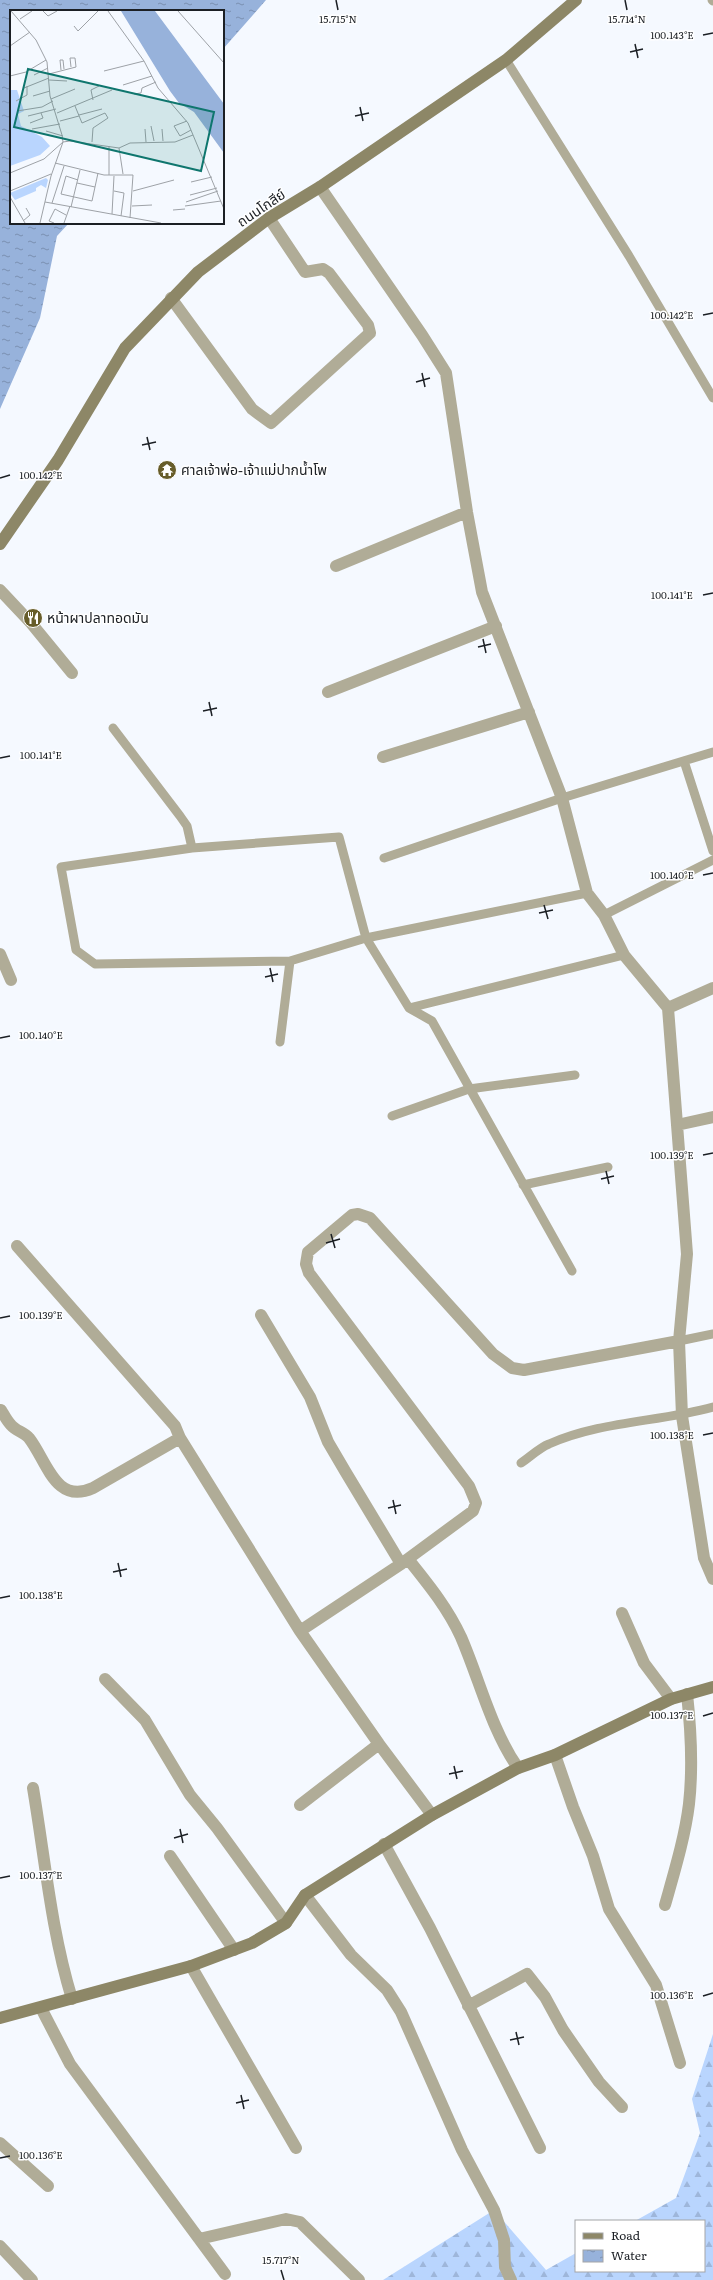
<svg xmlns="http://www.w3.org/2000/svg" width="713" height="2280" viewBox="0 0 713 2280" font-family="Literata,'Noto Sans Thai',serif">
  <defs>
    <pattern id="forest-firs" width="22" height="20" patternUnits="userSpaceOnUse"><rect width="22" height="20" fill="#b9d5fe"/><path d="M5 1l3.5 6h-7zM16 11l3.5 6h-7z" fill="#9eb6da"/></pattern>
    <pattern id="water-ripples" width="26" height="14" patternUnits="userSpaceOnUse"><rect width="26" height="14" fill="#97b2db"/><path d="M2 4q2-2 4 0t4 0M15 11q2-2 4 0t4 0" fill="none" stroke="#7a90b1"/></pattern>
  </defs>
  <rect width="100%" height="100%" fill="#f5f9ff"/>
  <path fill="url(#forest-firs)" d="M 713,2034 L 713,2280 L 383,2280 L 494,2210 L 546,2270 L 576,2253 L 576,2271 L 704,2271 L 704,2221 L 635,2221 L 676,2198 L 700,2133 L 692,2099 Z"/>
  <path fill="url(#water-ripples)" d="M 0,0 L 266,0 L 223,49 L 223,11 L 11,11 L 11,223 L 69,223 L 57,236 L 40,318 L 0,409 Z"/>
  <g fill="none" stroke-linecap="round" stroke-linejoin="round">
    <path stroke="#b0ac97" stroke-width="9" d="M 712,0 L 713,1
      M 506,60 L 629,256 L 713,398
      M 113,728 L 180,816 L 187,826 L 192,848
      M 684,761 L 713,851
      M 384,858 L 562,798 L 713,752
      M 587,893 L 366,938 L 290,961 L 95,964 L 76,950 L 61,867 L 192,848 L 339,837 L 366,938 L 409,1008 L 624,955
      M 604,915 L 713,860
      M 409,1008 L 432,1021 L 572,1271
      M 280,1042 L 290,961
      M 392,1116 L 469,1089 L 575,1075
      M 523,1185 L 608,1167
      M 679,1341 L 713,1334
      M 521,1463 C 530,1457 539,1448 549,1444 C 601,1421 659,1422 713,1407"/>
    <path stroke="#b0ac97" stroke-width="12" d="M 320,187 L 422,335 L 446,373 L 467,512 L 482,592 L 562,798 L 587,893 L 604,915 L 624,955 L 668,1008 L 687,1254 L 679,1341 L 682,1416 L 704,1558 L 713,1579
      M 171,298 L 252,409 L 271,423 L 370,333 L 368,325 L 329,273 L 323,269 L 305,272 L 269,218
      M 336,566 L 467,512
      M 0,590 L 31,623 L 72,673
      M 328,692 L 496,626
      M 383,757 L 529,712
      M 0,954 L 11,980
      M 668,1008 L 713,988
      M 677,1125 L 713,1117
      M 17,1246 L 175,1426 L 180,1438 L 300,1631 L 379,1744 L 432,1815
      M 261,1315 L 310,1397 L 328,1442 L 345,1471 L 401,1564
      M 1,1410 C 4,1415 7,1421 11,1425 C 16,1431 24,1432 29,1438 C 47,1461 55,1505 93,1488 L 180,1438
      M 408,1559 C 428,1584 447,1607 461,1637 C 480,1681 491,1729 518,1768
      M 622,1613 L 644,1663 L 671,1699
      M 300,1631 L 401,1564 L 473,1511 L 476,1503 L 469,1486 L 309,1273 L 306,1264 L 308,1252 L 352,1215 L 358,1214 L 370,1218 L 493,1354 L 512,1368 L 524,1370 L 679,1341
      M 105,1679 L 145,1720 L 190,1795 L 217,1828 L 286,1923
      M 555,1755 L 573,1807 L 593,1856 L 609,1909 L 656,1985 L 680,2063
      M 33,1788 C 45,1859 51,1930 72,1999
      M 300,1805 L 379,1744
      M 384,1844 L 430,1928 L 540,2148
      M 170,1856 L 234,1950
      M 305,1895 L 351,1955 L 387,1990 L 401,2012 L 462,2150 L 494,2210 L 504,2240 L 505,2267 L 511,2280
      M 665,1905 C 674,1873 685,1837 689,1804 C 693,1768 691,1730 687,1694
      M 191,1966 L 296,2148
      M 468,2006 L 527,1974 L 545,1997 L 563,2030 L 599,2082 L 622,2107
      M 41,2008 L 70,2064 L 225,2274
      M 0,2143 L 48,2186
      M 199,2239 L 286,2219 L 300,2222 L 359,2280
      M 0,2246 L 32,2280"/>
    <path stroke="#8d8767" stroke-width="12" d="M 0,544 L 58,460 L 125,348 L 198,272 L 269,218 L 320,187 L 506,60 L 576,0
      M 0,2018 L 191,1966 L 252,1943 L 286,1923 L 305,1895 L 432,1815 L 518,1768 L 555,1755 L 671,1699 L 713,1687"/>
  </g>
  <path fill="none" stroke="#1b1f24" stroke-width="1.5" d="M 336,0 L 338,10M 625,0 L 627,10M 703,35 L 713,33M 635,44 L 638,58M 630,52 L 643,49M 360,107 L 363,121M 355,116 L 369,113M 703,315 L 713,313M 422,373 L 425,387M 416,382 L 430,378M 147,437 L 150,450M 142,445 L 156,442M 0,478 L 10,475M 703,595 L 713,593M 483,639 L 486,653M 478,647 L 491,644M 209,702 L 212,716M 203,711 L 217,708M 0,758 L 10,756M 703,875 L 713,873M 544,905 L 548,919M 539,913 L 553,910M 270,968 L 273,982M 265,977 L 278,974M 0,1038 L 10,1036M 703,1155 L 713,1153M 606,1171 L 609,1184M 601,1179 L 614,1176M 331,1234 L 335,1248M 326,1243 L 340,1239M 0,1318 L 10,1316M 703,1435 L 713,1433M 393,1500 L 396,1514M 388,1508 L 401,1505M 118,1563 L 121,1577M 113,1572 L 127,1569M 0,1598 L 10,1596M 703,1716 L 713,1713M 454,1766 L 457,1779M 449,1774 L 463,1771M 180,1829 L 183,1843M 174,1838 L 188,1834M 0,1878 L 10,1876M 703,1996 L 713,1993M 516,2032 L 519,2045M 510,2040 L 524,2037M 241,2095 L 244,2109M 236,2103 L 249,2100M 0,2158 L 10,2156M 281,2270 L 284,2280"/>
  <defs>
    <g id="temple-disc" transform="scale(1)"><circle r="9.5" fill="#675d2a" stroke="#fff"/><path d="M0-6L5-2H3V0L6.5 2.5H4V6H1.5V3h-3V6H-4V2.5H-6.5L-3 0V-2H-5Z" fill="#fff"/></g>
    <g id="restaurant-disc" transform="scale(1)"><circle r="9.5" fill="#675d2a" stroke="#fff"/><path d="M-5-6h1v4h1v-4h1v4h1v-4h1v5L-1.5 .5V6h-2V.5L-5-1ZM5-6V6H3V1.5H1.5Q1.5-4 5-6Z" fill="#fff"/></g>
  </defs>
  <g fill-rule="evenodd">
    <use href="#temple-disc" x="167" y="470"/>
    <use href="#restaurant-disc" x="33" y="618"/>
  </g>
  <g text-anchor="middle" stroke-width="3" stroke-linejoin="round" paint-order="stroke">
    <g font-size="14" fill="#1b1f24" stroke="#fff">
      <text transform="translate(261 208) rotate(-34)" y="5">ถนนโกสีย์</text>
    </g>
    <g font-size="14" fill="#1b1f24" stroke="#fff" text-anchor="start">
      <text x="181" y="475">ศาลเจ้าพ่อ-เจ้าแม่ปากน้ำโพ</text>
      <text x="47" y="623">หน้าผาปลาทอดมัน</text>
    </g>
  </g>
  <g transform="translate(10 10)">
    <rect width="214" height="214" fill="#f5f9ff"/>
    <path d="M 0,80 L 7,80 L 14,101 L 8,104 L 11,116 L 32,127 L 40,136 L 30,145 L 0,156 Z" fill="#b9d5fe"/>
    <path d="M 36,168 L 38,170 L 36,178 L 31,175 L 26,178 L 26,181 L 5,190 L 0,183 Z" fill="#b9d5fe"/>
    <path d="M 111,1 L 145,1 L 214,94 L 214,143 L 184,102 L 169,93 L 160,81 Z" fill="#97b2db"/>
    <path fill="none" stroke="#9ea2a7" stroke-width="1" d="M 1,1 L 26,30 L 37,52 L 40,86 L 52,125 L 53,132 L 41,166 L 30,213M 33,1 L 38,6 L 47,1M 98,1 L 134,51 L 148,78 L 178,113 L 214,199M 168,1 L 214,53M 10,9 L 22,1M 64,16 L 68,21 L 88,1M 0,36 L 20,22M 51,60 L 50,50 L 53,50 L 54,59M 94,61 L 134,51M 39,64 L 66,57 L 65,48 L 60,48 L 61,57M 24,65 L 38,58M 0,66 L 16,62 L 36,50M 39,70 L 57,71M 113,75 L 142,66M 14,78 L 39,68M 124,84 L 131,83 L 132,78 L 146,72M 23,86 L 40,81M 41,89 L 65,79M 83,90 L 81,80 L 89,76M 6,91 L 17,85 L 17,76M 65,96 L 72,113 L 95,103 L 98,108 L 83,118 L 82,132M 7,101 L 32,97 L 43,91M 47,103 L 102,80M 69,105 L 92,99M 18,106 L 46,99M 50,111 L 69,106M 177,111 L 164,116 L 170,126 L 181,120M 20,113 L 33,108 L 31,103M 141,116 L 144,131M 22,119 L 50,114M 135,119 L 136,132M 152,119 L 153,131M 36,121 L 53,126M 109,138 L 113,164M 45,153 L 94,165 L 123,165 L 120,208M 0,163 L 34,149 L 53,132 L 60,131 L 109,138 L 120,133 L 165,132 L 183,125M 99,165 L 99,136M 68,170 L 56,166 L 51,184 L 82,191 L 88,163M 181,172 L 202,167M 67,173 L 85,177M 0,181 L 41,164M 104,181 L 114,183 L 111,206M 123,181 L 164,170M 180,185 L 207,178M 0,187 L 15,213M 35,192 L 151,213M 176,192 L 208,181M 42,193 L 54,156M 122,196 L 142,195M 175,196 L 211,191M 61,197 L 70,160M 163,200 L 175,199M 102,204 L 104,166M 13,211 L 20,205 L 16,198M 44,213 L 39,211 L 45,199 L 56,205M 54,213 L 60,196"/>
    <path fill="#0f766e" fill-opacity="0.15" stroke="#0f766e" stroke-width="2" d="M 18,59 L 204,102 L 191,161 L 4,117 Z"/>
    <rect width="214" height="214" fill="none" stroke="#1b1f24" stroke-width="2"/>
  </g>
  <g font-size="10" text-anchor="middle" fill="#1b1f24" stroke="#fff" stroke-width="3" stroke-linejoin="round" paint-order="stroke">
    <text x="338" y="23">15.715°N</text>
    <text x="627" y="23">15.714°N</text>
    <text x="672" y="39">100.143°E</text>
    <text x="672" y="319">100.142°E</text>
    <text x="41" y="479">100.142°E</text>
    <text x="672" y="599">100.141°E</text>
    <text x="41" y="759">100.141°E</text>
    <text x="672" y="879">100.140°E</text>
    <text x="41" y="1039">100.140°E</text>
    <text x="672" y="1159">100.139°E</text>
    <text x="41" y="1319">100.139°E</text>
    <text x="672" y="1439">100.138°E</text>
    <text x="41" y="1599">100.138°E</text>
    <text x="672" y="1719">100.137°E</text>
    <text x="41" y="1879">100.137°E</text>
    <text x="672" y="1999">100.136°E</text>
    <text x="41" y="2159">100.136°E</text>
    <text x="281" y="2264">15.717°N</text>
  </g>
  <rect x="575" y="2220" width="130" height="52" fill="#ffffff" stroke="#a4a5a7"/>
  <rect x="583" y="2233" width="20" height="6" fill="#8d8767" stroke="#a4a5a7"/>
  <text x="611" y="2240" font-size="12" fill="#1b1f24">Road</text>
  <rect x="583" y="2250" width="20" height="12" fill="url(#water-ripples)" stroke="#a4a5a7"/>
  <text x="611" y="2260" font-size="12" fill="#1b1f24">Water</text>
</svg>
